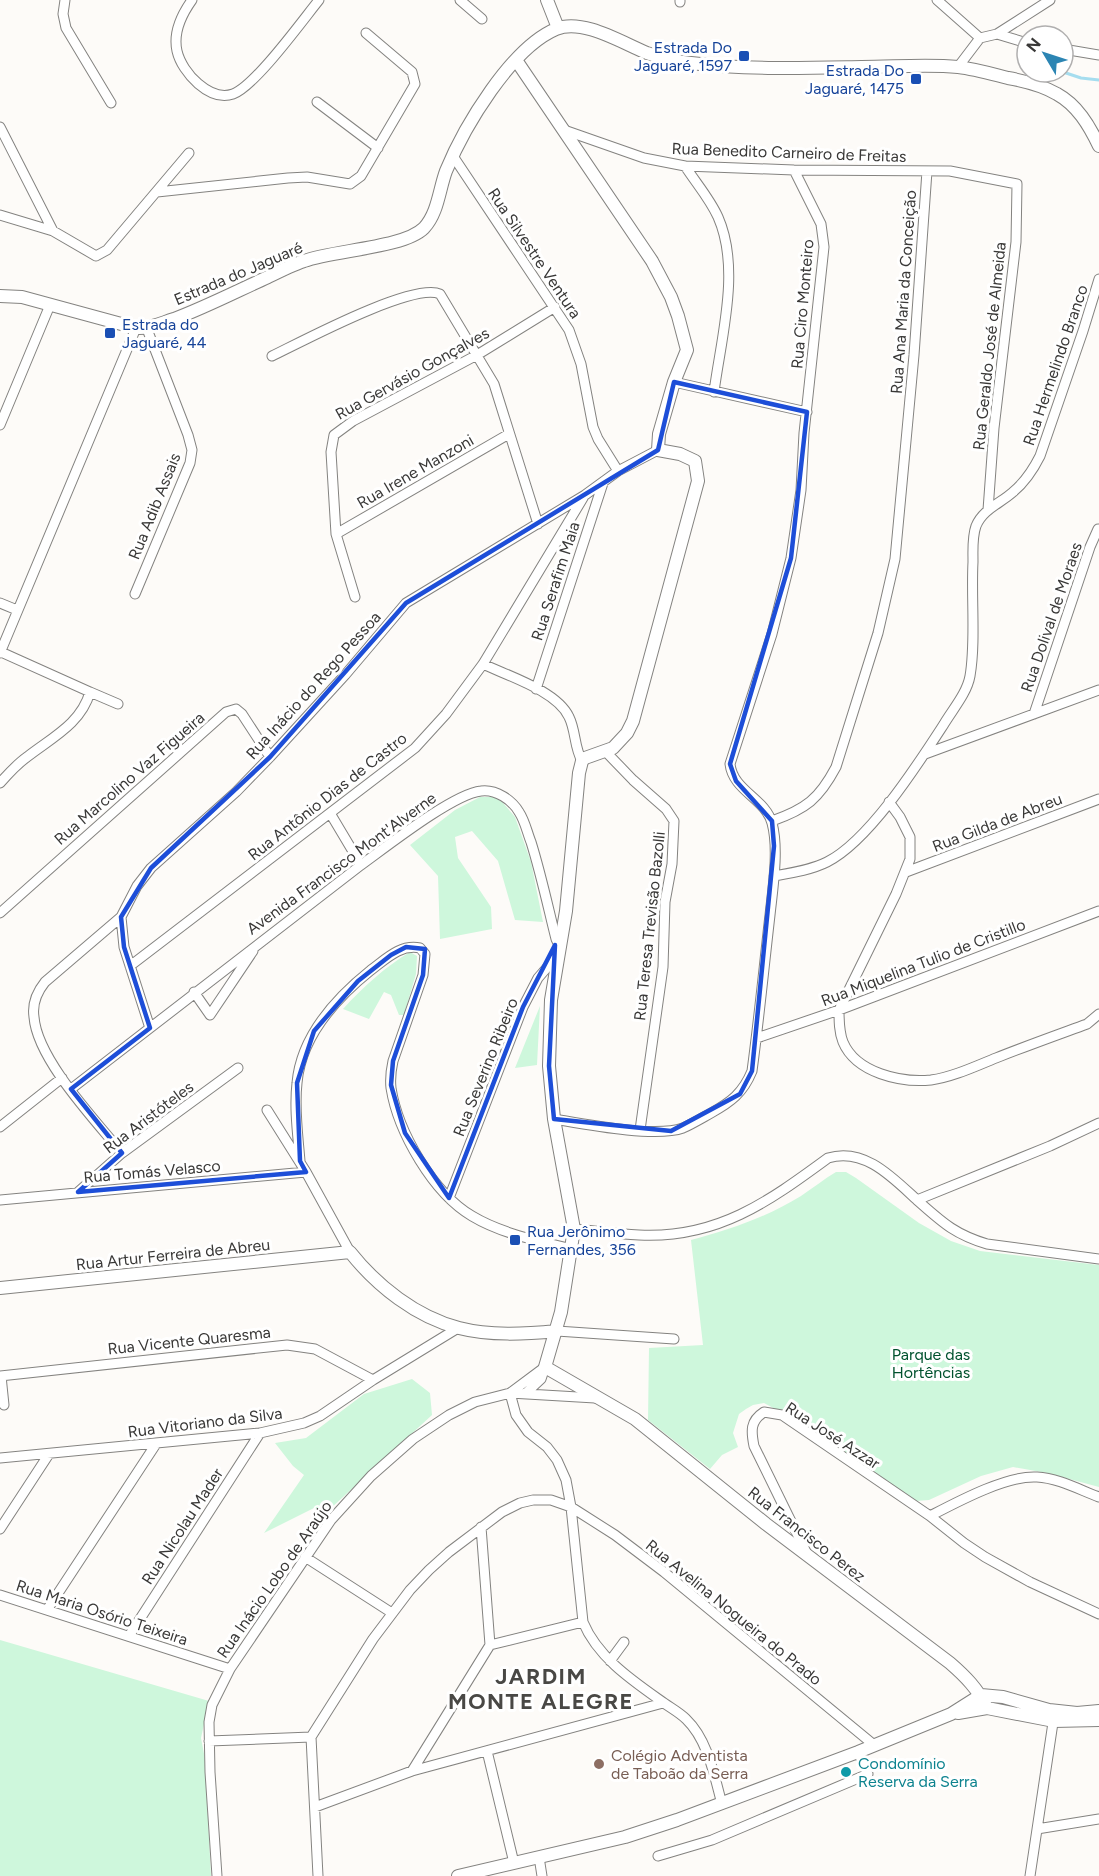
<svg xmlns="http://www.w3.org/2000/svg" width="1099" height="1876" viewBox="0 0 1099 1876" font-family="Figtree,sans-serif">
  <rect width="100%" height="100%" fill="#fdfbf8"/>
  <path fill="#cef7dc" d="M 480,797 L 498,797 L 515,817 L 531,862 L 543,922 L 515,920 L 498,861 L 472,831 L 455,837 L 458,858 L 491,907 L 492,929 L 440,939 L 438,876 L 410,845 L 455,810 Z
    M 410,952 L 417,956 L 416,974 L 404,1015 L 399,1015 L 391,995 L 384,992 L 369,1019 L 343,1009 C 363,987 385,967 410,952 Z
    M 540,1006 L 537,1065 L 515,1068 Z
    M 836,1172 L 846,1172 L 856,1178 L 919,1223 L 951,1241 L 980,1251 L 1099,1265 L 1099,1487 L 1047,1473 L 1013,1467 L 981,1476 L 929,1500 L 916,1501 L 779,1411 L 764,1403 L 753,1405 L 746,1409 L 739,1414 L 733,1433 L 738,1447 L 722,1455 L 710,1469 L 648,1420 L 649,1348 L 703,1345 L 691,1240 C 729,1230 767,1217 801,1196 C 813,1188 824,1179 836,1172 Z
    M 412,1379 L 430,1393 L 432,1415 L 330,1509 L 314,1508 L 264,1533 L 304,1475 L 293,1466 L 275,1443 L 306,1438 L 364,1394 Z
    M 0,1640 L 209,1701 L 201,1738 L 205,1759 L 211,1876 L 0,1876 Z"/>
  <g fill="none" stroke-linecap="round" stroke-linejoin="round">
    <path stroke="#a5ddef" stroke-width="3" d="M 1019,57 L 1027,60
      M 1063,72 L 1081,78 L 1099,80"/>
    <g stroke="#848380" stroke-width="11">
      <path id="street" d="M 65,0 L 63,14 L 66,28 L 111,103
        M 192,0 C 182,14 173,33 177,51 C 182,73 210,102 233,94 C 255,86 302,21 319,0
        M 460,0 L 482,19
        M 937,0 L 980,38
        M 680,2 L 680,0
        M 997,34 L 1027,43
        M 1063,49 L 1099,55
        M 958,67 L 980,38 L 997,34 L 1050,0
        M 317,102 L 378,148
        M 0,127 L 53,231
        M 564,130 L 644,158 L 685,166 L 794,170 L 950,171 L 1017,184 L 1016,242 L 994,428 L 988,510
        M 453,156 L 569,330 L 581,364 L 593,427 L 598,439 L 618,471
        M 685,166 C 696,183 710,199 718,217 C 741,269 721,338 714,392
        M 157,192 L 288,178 L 307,177 L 350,184 L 361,176 L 415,84 L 412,72 L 366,33
        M 0,215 L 53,231 L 96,256 L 107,250 L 189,153
        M 272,356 C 301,342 413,282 440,294 L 494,384 L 538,524
        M 674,382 L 807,412
        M 0,425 L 50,305
        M 336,534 L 509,434
        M 135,594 L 190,463 L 192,450 L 188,435 L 147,329
        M 355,597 L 336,534 L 331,452 L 334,435 L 353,421 L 477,355 L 555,307
        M 0,603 L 17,610
        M 0,653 L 136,328
        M 483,664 C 508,676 557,691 569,717 C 576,731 574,747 582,761
        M 536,689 L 603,483
        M 90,692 L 118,704
        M 1034,714 L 1090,547 L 1098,529
        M 606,752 L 633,780 L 666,809 L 674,821 L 672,864 L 665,902 L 663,967 L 640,1130
        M 925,754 L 1099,690
        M 0,783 C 8,774 17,764 27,757 C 51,738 81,724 90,692 L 1,652
        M 889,802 L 900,817 L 910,837 L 910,859 L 896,894 L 839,1010 C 839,1021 839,1032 843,1042 C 856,1073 901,1083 931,1080 C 953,1077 976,1066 996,1058 C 1026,1046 1057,1035 1087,1024 L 1099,1014
        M 330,813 L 361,865
        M 772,821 C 806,809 819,799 836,767 L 878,633 L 895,559 L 914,355 L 927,171
        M 906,872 L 1099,799
        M 774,876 C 791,873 811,870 827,862 C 869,841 918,764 944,724 C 953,709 967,693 970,676 C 976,641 971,598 973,562 C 973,550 972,537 976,526 C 983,509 1001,503 1013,492 C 1025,482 1033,470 1040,456 L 1083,331 L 1099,279
        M 0,913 L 226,712 L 236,709 L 242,714 L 270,757
        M 121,917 L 45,982 C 37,992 32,1004 34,1017 C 37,1059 95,1120 122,1153
        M 130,966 L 415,748 L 446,714 L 483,664 L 583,498
        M 194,992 L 210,1015 L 253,951
        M 150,1028 L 124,947 L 121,917 L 137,886 L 151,868 L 236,792 L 270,757 L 345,675 L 406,603 L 585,495 L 618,471 L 658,450
        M 757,1038 L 839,1010 L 1099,911
        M 71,1089 L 361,865 C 386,847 453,794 481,791 C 496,789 512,800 519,812 C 525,821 527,832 531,842 C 541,874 548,907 556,939 L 560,947
        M 267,1110 L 306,1172 L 350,1252
        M 554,1119 C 584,1124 655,1138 683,1128 C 692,1124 702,1118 711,1113 C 731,1102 743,1093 752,1071 C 759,1019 764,967 770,915 C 773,887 779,849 772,823 C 765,798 733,791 730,764 L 772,634 L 791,558 L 801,490 L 804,433 L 824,247 L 821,224 L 794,170
        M 0,1127 L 62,1078
        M 300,1161 C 298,1136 294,1109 297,1083 C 301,1036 336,998 371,970 C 386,959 400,944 420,948 L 425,954 L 423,975 L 393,1061 C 391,1070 390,1079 391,1088 C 398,1132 433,1193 472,1216 C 502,1234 539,1241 572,1249
        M 78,1192 L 122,1153 L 238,1068
        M 449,1198 L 523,1007 L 538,978 L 558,955
        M 0,1200 L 306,1172
        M 917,1200 C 942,1222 954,1234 987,1244 L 1099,1259
        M 574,1229 C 596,1231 617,1234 639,1235 C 717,1239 768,1202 828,1158 C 864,1147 892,1177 917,1200 L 1050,1146 L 1099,1123
        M 557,1331 L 674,1339
        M 0,1376 L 287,1345 L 315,1349 L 373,1380
        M 1,1376 L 4,1405
        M 510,1393 L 516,1415 L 528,1432 L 547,1447 L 557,1460 L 566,1480 L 571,1507 L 583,1622 C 598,1658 633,1681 664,1703 C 671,1708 680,1713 686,1719 C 708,1740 714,1775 722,1804
        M 510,1393 L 595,1398
        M 526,1393 L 541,1379 L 545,1367
        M 0,1458 L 260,1433 L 304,1423 L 320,1416 L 373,1380 L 458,1328
        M 930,1516 C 957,1502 1007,1475 1037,1477 C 1058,1478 1080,1490 1099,1497
        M 0,1529 L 49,1454
        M 806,1552 L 754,1446 C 751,1431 750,1421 764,1412 L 782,1415 L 930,1516 L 964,1543 L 985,1557 L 1030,1582 L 1099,1614
        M 305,1557 L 392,1613
        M 0,1595 L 230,1669
        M 47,1610 L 156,1444
        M 129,1636 L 260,1433
        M 490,1645 L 583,1622
        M 610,1661 L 624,1642
        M 209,1741 L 311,1737
        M 487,1751 L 514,1863
        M 412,1771 L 490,1645 L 481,1527
        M 315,1807 L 412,1771 L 663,1703
        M 1037,1829 L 1099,1819
        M 658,1856 L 712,1840 L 868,1774 L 858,1752
        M 539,1857 L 542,1876
        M 217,1876 L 210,1772 L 209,1722 L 212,1705 L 230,1669 L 331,1520 L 371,1476 L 413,1439 L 449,1415 L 475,1402 L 510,1393 L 545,1367
        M 318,1876 L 311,1737 L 373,1639 L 410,1590 L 429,1570 L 449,1552 L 502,1512 L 520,1503 L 533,1500 L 551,1500 L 571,1507 L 615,1535 L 664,1572 L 874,1745
        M 1030,1876 L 1054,1716"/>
    </g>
    <g stroke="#848380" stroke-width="14">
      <path id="secondary" d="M 547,0 L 558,28
        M 516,60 L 652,261 L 671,297 L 678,316 L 687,350 L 674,382 L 659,434 L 658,450 L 680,454 L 695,461 L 698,481 L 633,721 L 627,733 L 613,748 L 585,758 L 582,761 L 579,773 L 566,911 L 551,1000 L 549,1066 L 554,1119 L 574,1229 L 561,1312 L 545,1367 L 635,1419 L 766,1524 L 950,1663 C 965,1676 978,1689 987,1708
        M 0,296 L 22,297 L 136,328 C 150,329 161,323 174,319 C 206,307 237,291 268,277 C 280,271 292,265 304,261 C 334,250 404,248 424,228 C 438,213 439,190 446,171 C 464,127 511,48 556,29 C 583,18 622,43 647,53 C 661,58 676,62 691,63 C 745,70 807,68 862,67 C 893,67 927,64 958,67 C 975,69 992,74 1008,78 C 1025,81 1042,85 1057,94 C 1077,105 1089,125 1099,146
        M 0,1288 L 350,1252 C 377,1286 416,1317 459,1328 C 490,1336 525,1334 557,1331
        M 958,1713 L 987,1708 L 1054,1721 L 1099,1720
        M 458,1876 L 625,1837 L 677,1820 L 858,1752 L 951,1714 L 981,1695 L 1003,1697 L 1049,1710 L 1077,1713 L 1099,1711"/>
    </g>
    <use href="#street" stroke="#fff" stroke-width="9"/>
    <use href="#secondary" stroke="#fff" stroke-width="12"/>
  </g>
  <path fill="none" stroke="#1d4ed8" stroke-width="4.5" stroke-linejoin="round" d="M 674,382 L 807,412 L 791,558 L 730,764 L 736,781 L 772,821 L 774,846 L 752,1071 L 740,1094 L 671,1131 L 554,1119 L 549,1066 L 555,945 L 523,1007 L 449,1198 L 405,1133 L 391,1085 L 393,1061 L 423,975 L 425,949 L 406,947 L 391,955 L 358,981 L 314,1031 L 297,1083 L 300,1161 L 306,1172 L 78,1192 L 122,1153 L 71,1089 L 150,1028 L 124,947 L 121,917 L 151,868 L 270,757 L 406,603 L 658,450 Z"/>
  <g fill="#1a4fb4" stroke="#fff" stroke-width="2">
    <rect x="738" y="50" width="12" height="12" rx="3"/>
    <rect x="910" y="73" width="12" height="12" rx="3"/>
    <rect x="104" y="327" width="12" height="12" rx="3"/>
    <rect x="509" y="1234" width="12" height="12" rx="3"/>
  </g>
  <circle fill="#8d6e63" stroke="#fff" stroke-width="2" cx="599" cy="1764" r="6"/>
  <circle fill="#0f9aa8" stroke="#fff" stroke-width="2" cx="846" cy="1772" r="6"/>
  <g text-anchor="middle" stroke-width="6" stroke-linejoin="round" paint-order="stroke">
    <g font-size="16" fill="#164399" stroke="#fff" text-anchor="end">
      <text x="732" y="53">Estrada Do<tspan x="732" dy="18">Jaguaré, 1597</tspan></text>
      <text x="904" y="76">Estrada Do<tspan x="904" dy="18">Jaguaré, 1475</tspan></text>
      <text x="122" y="330" text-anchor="start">Estrada do<tspan x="122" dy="18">Jaguaré, 44</tspan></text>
      <text x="527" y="1237" text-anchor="start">Rua Jerônimo<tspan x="527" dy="18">Fernandes, 356</tspan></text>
    </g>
    <g font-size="16" fill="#393837" stroke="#fff">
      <text transform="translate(789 152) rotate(2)" y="6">Rua Benedito Carneiro de Freitas</text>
      <text transform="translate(535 253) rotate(56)" y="6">Rua Silvestre Ventura</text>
      <text transform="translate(238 273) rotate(-23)" y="6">Estrada do Jaguaré</text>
      <text transform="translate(903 292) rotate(-86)" y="6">Rua Ana Maria da Conceição</text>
      <text transform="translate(802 304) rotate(-85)" y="6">Rua Ciro Monteiro</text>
      <text transform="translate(989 346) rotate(-84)" y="6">Rua Geraldo José de Almeida</text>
      <text transform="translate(1055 365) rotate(-71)" y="6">Rua Hermelindo Branco</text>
      <text transform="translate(412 373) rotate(-29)" y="6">Rua Gervásio Gonçalves</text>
      <text transform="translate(415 471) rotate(-30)" y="6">Rua Irene Manzoni</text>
      <text transform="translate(154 506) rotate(-68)" y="6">Rua Adib Assais</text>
      <text transform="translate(555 581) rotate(-72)" y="6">Rua Serafim Maia</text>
      <text transform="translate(1051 617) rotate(-71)" y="6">Rua Dolival de Moraes</text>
      <text transform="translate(313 685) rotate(-48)" y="6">Rua Inácio do Rego Pessoa</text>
      <text transform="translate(129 778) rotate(-41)" y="6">Rua Marcolino Vaz Figueira</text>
      <text transform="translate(327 796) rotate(-38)" y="6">Rua Antônio Dias de Castro</text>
      <text transform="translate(997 822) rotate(-21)" y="6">Rua Gilda de Abreu</text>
      <text transform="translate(341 863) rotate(-36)" y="6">Avenida Francisco Mont'Alverne</text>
      <text transform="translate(649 926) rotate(-84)" y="6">Rua Teresa Trevisão Bazolli</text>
      <text transform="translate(923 962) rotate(-21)" y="6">Rua Miquelina Tulio de Cristillo</text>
      <text transform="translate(485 1067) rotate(-68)" y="6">Rua Severino Ribeiro</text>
      <text transform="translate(148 1117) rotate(-37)" y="6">Rua Aristóteles</text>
      <text transform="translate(152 1171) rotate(-5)" y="6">Rua Tomás Velasco</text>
      <text transform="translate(173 1254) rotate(-6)" y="6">Rua Artur Ferreira de Abreu</text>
      <text transform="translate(189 1340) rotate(-6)" y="6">Rua Vicente Quaresma</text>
      <text transform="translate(205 1422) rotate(-7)" y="6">Rua Vitoriano da Silva</text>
      <text transform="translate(833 1435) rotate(33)" y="6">Rua José Azzar</text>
      <text transform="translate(182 1526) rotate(-57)" y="6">Rua Nicolau Mader</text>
      <text transform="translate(807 1534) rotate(38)" y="6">Rua Francisco Perez</text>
      <text transform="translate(274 1579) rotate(-55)" y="6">Rua Inácio Lobo de Araújo</text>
      <text transform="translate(102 1612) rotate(18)" y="6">Rua Maria Osório Teixeira</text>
      <text transform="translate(734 1612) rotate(39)" y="6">Rua Avelina Nogueira do Prado</text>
    </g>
    <g font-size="16" fill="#01522e" stroke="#fff">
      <text x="931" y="1360">Parque das<tspan x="931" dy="18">Hortências</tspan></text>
    </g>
    <g font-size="16" fill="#785e54" stroke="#fff" text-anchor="start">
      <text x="611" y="1761">Colégio Adventista<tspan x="611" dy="18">de Taboão da Serra</tspan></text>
    </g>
    <g font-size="16" fill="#0d838f" stroke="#fff" text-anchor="start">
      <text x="858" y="1769">Condomínio<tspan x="858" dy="18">Reserva da Serra</tspan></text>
    </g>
    <g font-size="22" font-weight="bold" letter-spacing="1.5" fill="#494845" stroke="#fff">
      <text x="541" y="1684">JARDIM<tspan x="541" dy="25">MONTE ALEGRE</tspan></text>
    </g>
  </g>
  <g transform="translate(1045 54) rotate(309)"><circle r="28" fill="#ffffff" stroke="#b0afaf" stroke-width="1.5"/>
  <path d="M0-4.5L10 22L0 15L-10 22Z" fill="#2c85b3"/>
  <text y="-9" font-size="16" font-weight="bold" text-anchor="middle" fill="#393837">N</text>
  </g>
</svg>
